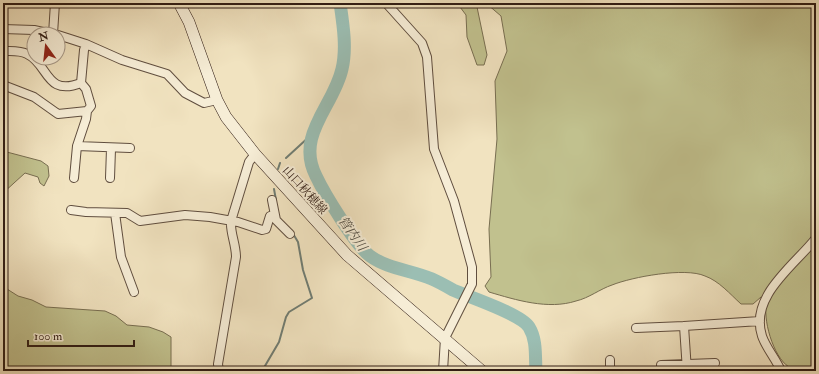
<svg xmlns="http://www.w3.org/2000/svg" width="819" height="374" viewBox="0 0 819 374" font-family="'IM FELL Double Pica','Noto Serif JP',serif">
  <rect width="100%" height="100%" fill="#f1e3c0"/>
  <filter id="stains"><feTurbulence type="fractalNoise" baseFrequency=".005" numOctaves="4"/><feColorMatrix values="0 0 0 0 .2 0 0 0 0 .09 0 0 0 0 .02 0 0 0 .5 -.17"/></filter>
  <radialGradient id="worn" r=".72"><stop offset=".6" stop-color="#630" stop-opacity="0"/><stop offset="1" stop-color="#630" stop-opacity=".3"/></radialGradient>
  <path fill="#c1c18e" stroke="#786e51" d="M 457,3 L 816,3 L 816,371 C 806,371 797,372 789,367 C 773,357 762,318 767,301 L 761,297 L 753,304 L 741,304 C 730,294 719,281 705,276 C 685,267 632,277 612,285 C 600,289 589,298 576,301 C 548,310 516,300 489,292 L 485,286 L 491,277 L 489,229 L 497,139 L 495,81 L 507,51 L 501,16 L 487,4 L 477,7 L 487,55 L 484,65 L 477,65 L 467,37 L 466,15 Z
    M 3,151 L 41,161 L 48,166 L 49,176 L 44,186 L 40,183 L 38,177 L 25,173 L 3,193 Z
    M 3,279 L 7,289 L 18,296 L 32,300 L 46,307 L 105,311 L 116,316 L 127,325 L 149,327 L 163,332 L 171,337 L 171,366 L 174,371 L 3,371 Z"/>
  <g fill="none" stroke-linecap="round" stroke-linejoin="round">
    <path stroke="#707d73" stroke-width="2" d="M 286,158 L 310,136
      M 278,169 L 280,163
      M 274,189 L 276,200
      M 262,371 L 279,342 L 286,317 L 289,312 L 312,298 L 303,270 L 298,242 L 292,232"/>
    <path stroke="#9bbeb3" stroke-width="13" d="M 340,3 C 343,24 347,48 342,69 C 334,106 295,135 316,176 C 324,193 356,246 370,256 C 388,269 411,270 432,279 C 439,282 446,286 453,290 C 469,297 521,314 529,327 C 537,340 535,356 536,371"/>
    <g stroke="#604e3f" stroke-width="10">
      <path id="minor" d="M 386,3 L 422,43 L 427,57 L 434,149 L 454,201 L 472,267 L 472,284 L 445,338 L 443,371
        M 3,29 L 34,30 L 52,34
        M 53,34 L 55,3
        M 58,35 L 86,44 L 122,60 L 167,74 L 185,93 L 204,103 L 217,100
        M 3,51 C 11,51 20,50 27,54 C 49,64 45,97 81,83
        M 3,85 L 34,97 L 58,114 L 87,111
        M 77,146 L 130,148
        M 74,178 L 77,146 L 86,119 L 87,111 L 91,106 L 86,89 L 81,83 L 84,50 L 86,44
        M 110,178 L 111,149
        M 272,200 L 276,220 L 290,234
        M 71,210 L 86,212 L 127,213 L 140,221 L 185,215 L 210,217 L 238,222 L 262,230 L 266,229 L 270,216 L 274,215
        M 115,213 L 121,257 L 134,292
        M 636,328 L 684,326
        M 610,360 L 610,371
        M 661,365 L 715,363
        M 219,371 L 218,364 L 236,257 C 236,244 230,233 231,221 L 249,162 L 255,154
        M 687,371 L 684,326 L 760,321
        M 781,371 C 776,359 766,348 762,336 C 749,296 795,265 816,238"/>
    </g>
    <g stroke="#301c14" stroke-width="12">
      <path id="secondary" d="M 179,3 L 189,22 L 217,100 L 226,117 L 255,154 L 347,255 L 482,371"/>
    </g>
    <use href="#minor" stroke="#f6edd6" stroke-width="8"/>
    <use href="#secondary" stroke="#f6edd6" stroke-width="11"/>
  </g>
  <g text-anchor="middle" stroke-width="4" stroke-linejoin="round" paint-order="stroke">
    <g font-size="12" fill="#301c14" stroke="#f6edd6">
      <text transform="translate(305 190) rotate(48)" y="4">山口秋穂線</text>
    </g>
    <g font-size="13" font-style="italic" fill="#504d44" stroke="#f6edd6">
      <text transform="translate(353 233) rotate(55)" y="5">管内川</text>
    </g>
  </g>
  <rect width="819" height="374" fill="none" stroke="#f1e3c0" stroke-width="16"/>
  <rect x="4" y="4" width="811" height="366" fill="none" stroke="#301c14" stroke-width="2"/>
  <rect x="8" y="8" width="803" height="358" fill="none" stroke="#301c14"/>
  <g transform="translate(46 46) rotate(345)"><circle r="19" fill="#f6edd6" stroke="#a79988"/>
  <path d="M0-3L7 15L0 10L-7 15Z" fill="#8f2418"/>
  <text y="-6" font-size="11" font-weight="bold" text-anchor="middle" fill="#301c14">N</text>
  </g>
  <path d="M28 340v6h106v-6" fill="none" stroke="#301c14" stroke-width="2"/>
  <text x="34" y="340" font-size="12" fill="#301c14" stroke="#f6edd6" stroke-width="3" paint-order="stroke">100 m</text>
  <rect width="100%" height="100%" filter="url(#stains)"/>
  <rect width="100%" height="100%" fill="url(#worn)"/>
</svg>
